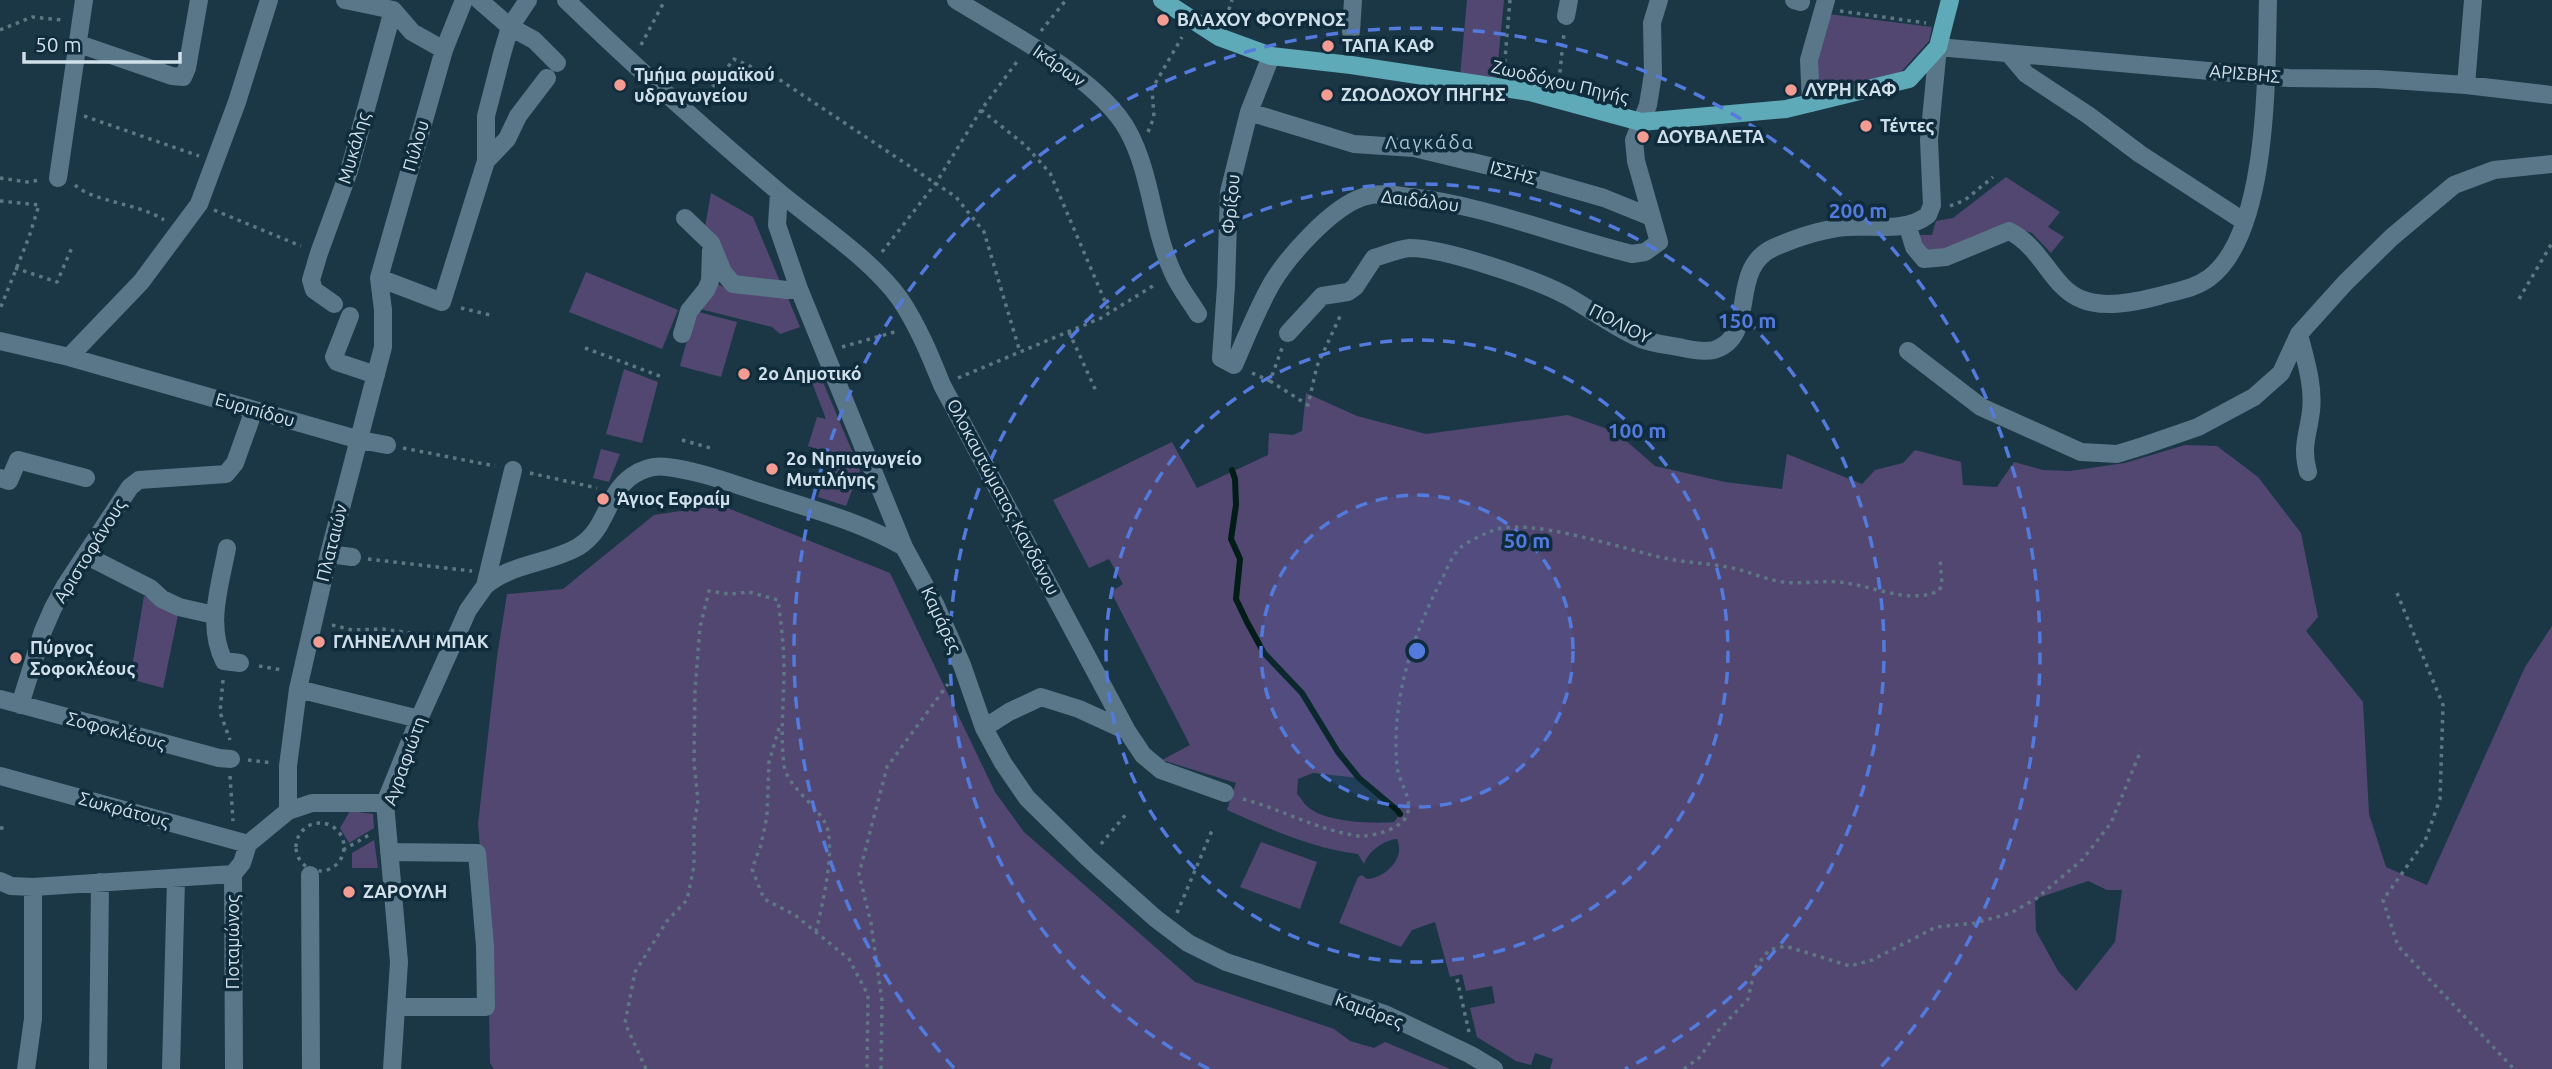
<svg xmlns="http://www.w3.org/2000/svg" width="2552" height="1069" viewBox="0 0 2552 1069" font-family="Ubuntu,sans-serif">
  <rect width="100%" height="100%" fill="#1b3746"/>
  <path fill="#524771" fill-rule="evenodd" d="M 1467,0 L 1504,0 L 1496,82 L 1460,76 Z
    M 1828,14 L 1932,27 L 1929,41 L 1900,73 L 1813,98 L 1812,60 Z
    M 2006,177 L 2060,212 L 2048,227 L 2064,237 L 2051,253 L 2032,233 L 2007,225 L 1938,253 L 1924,249 L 1917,235 L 1932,235 L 1936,221 L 1953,218 Z
    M 711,193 L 753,217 L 781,284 L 735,277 L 705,227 Z
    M 586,272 L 678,310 L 662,349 L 569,312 Z
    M 717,284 L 738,293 L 788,298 L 800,327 L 780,334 L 772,327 L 696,308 Z
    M 695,311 L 737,322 L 721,377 L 680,366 Z
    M 624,369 L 658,382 L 642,443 L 606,434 Z
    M 820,375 L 860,470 L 846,506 L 818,497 L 830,459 L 830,453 L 808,446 L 817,417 L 826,419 L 811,380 Z
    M 1306,393 L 1357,416 L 1426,434 L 1568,415 L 1616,432 L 1655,466 L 1725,482 L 1782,489 L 1787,454 L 1862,484 L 1875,470 L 1903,463 L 1915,450 L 1961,462 L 1963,485 L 1997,487 L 2014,462 L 2043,470 L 2070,471 L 2125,463 L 2185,445 L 2217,446 L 2258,477 L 2301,533 L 2318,617 L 2306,631 L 2363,702 L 2369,814 L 2386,867 L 2427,885 L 2525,667 L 2552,626 L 2552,1069 L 1550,1069 L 1553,1059 L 1535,1053 L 1531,1065 L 1516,1061 L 1477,1037 L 1470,1008 L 1495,1003 L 1492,986 L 1466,991 L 1462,974 L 1450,977 L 1435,922 L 1412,930 L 1401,947 L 1339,923 L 1358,877 L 1362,875 L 1367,879 C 1385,878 1406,858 1397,839 C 1383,840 1368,852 1364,864 L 1358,854 C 1311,848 1270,829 1227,810 L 1236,783 L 1162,760 L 1190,745 L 1111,592 L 1123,584 L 1109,559 L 1089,568 L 1053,500 L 1172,442 L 1197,488 L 1268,455 L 1269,433 L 1293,435 L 1302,431 ZM 1313,773 L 1359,778 L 1397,809 L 1400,814 L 1394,822 C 1372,824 1324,822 1308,807 C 1304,804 1301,798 1297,794 L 1298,779 ZM 2088,881 L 2107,890 L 2122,890 L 2115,942 L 2076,991 L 2058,971 L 2036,931 L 2035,899 Z
    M 601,449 L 620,454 L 609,482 L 593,478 Z
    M 720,505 L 890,573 L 995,792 L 1024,832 L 1195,982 L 1334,1029 L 1350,1041 L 1374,1048 L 1385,1042 L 1450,1069 L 494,1069 L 490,1063 L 488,945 L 478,824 L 497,657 L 507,594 L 563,589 L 654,515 Z
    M 144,596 L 178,615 L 163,688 L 130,679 Z
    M 350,811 L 373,814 L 374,828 L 349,843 L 340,828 Z
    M 374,840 L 378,868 L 352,868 L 352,853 Z
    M 1261,842 L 1317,862 L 1300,909 L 1240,887 Z"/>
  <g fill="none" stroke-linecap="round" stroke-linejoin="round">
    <path stroke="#021d17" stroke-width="6" d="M 1232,470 L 1235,479 L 1236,505 L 1231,539 L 1240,559 L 1236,599 L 1247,622 L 1264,653 L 1302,693 L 1338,752 L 1359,778 L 1397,810 L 1400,814"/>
    <path stroke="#5f7784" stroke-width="3.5" stroke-dasharray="3.5 5" stroke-linecap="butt" d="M 1840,11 L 1926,23
      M 1226,18 L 1232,0
      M 0,30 L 32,17 L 62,20
      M 1041,31 L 1066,0
      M 641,45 L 665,0
      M 1504,71 L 1510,0
      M 1559,81 L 1564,33
      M 702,100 L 734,59 L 780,80 L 956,197 L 984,232 L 1020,352
      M 981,110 L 1025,145 L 1050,173 L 1110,313
      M 84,116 L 199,156
      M 1148,132 L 1154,117 L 1152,89 L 1182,37
      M 0,178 L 27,182 L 41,180
      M 75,185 C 93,202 138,203 164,220
      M 0,201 L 39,205 L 29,237 L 0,309
      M 1950,206 L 1965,200 L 1993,177
      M 214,210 L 301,246
      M 882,252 L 936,183 L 981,110 L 1019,59
      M 15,268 L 57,282 L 73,245
      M 2519,299 L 2552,243
      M 461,308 L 490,315
      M 1069,332 L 1096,391
      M 842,347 L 898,331
      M 585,348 L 662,377
      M 1252,373 L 1270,381 L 1282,348
      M 958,378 L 1101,318 L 1156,284
      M 1270,381 L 1308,405 L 1317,366 L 1342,312
      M 682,440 L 714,449
      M 403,448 L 495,466
      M 530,473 L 597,488
      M 368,559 L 472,571
      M 2397,593 L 2443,705 L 2440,799 L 2425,841 L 2383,900 L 2398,946 L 2514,1069
      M 332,625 L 352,630 L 383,629 L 435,637
      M 259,666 L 282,670
      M 223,680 L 220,712 L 230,740
      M 779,728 L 769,762 L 767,816 L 761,845 L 752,869 L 764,899 L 795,915 L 849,959 L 868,995 L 867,1069
      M 248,760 L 272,763
      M 230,776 L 233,821
      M 1243,799 C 1277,808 1308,825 1343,833 C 1350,834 1357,837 1364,836 C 1377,835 1399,829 1406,817 C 1415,800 1398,782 1397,766 C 1391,701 1412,636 1442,579 C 1447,569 1452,555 1461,547 C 1469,541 1480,536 1489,532 C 1526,514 1627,551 1669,559 C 1688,563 1708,563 1727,567 C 1746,570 1763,579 1783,582 C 1804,585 1825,579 1846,583 C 1875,587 1910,604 1939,591 L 1942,584 L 1940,559
      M296 847a24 24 0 1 1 48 0a24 24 0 1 1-48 0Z
      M 0,828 L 5,828
      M 1101,844 L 1127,813
      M 343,850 L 369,835
      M 1177,913 L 1213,828
      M 1457,979 L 1469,1032
      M 646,1069 L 625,1023 L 635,972 L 667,921 L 687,900 L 694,866 L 694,826 L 698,800 L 694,763 L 695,690 L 700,627 L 709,591 L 730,594 L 749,592 L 778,600 C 781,623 784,646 784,669 C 784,702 780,733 784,765 C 786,784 815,805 824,821 C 838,842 822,906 816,931
      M 881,1069 L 882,1001 L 871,923 L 859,874 L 887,767 L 948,684
      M 1684,1069 L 1700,1057 L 1718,1031 L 1748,999 L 1755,968 L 1769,950 L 1785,946 L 1850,966 L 1872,960 L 1936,927 L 1975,923 L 2011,913 L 2037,898 L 2082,860 L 2111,823 L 2141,750"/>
    <path stroke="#5a7789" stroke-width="18" d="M 479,0 L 510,27 L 534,40 L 557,63
      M 566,0 C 635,67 707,131 780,193 C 818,224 872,260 900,299 C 918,326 930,355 942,385 L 1127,731 L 1143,755 L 1161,770 L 1225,793
      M 956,0 C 1007,32 1099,78 1128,131 C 1152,175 1152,228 1173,273 C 1179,287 1190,301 1198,314
      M 1794,0 L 1801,2
      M 1566,16 L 1569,0
      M 1351,32 L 1353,0
      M 79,44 L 172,76 L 183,77 L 187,68 L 199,0
      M 444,50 L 464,0
      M 2010,55 L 2026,74 L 2088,115 L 2140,154 L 2245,222
      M 1271,56 L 1249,112 L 1229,192 L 1226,286 L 1221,358 L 1234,365 C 1246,338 1257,309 1272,283 C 1289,255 1332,207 1363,197 C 1379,192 1395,195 1411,197 C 1487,206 1558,236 1632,254 L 1645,252 L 1659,242 L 1636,161 L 1634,140 L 1648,105 L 1653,74 L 1652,23 L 1659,0
      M 2466,85 L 2473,0
      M 1811,103 L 1809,60 L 1826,0
      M 1249,112 L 1354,144 L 1414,148 L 1506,170 L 1604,198 L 1651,217
      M 486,161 L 507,139 L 518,116 L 547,78
      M 58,178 L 84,0
      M 779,192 L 777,225 L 799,289 L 904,547 L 935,604 L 962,665 L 984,728 L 1003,763 L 1027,798 L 1088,858 L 1155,918 L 1188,943 L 1226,962 L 1385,1014 L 1471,1055 L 1494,1069
      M 685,218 L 711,243 L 723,272 L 733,284 L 787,290 L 799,289
      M 1908,227 L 1914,247 L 1924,259 L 1946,257 L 2009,231 C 2043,248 2051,287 2081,299 C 2103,309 2136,302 2159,296 C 2176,291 2194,289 2209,278 C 2270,233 2266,70 2268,0
      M 379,278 L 442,302 L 486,161 L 486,116 L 502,54 L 510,27 L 528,0
      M 334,304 L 314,290 L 311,280 L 319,253 L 349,171 L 393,10
      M 350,316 L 334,357 L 337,362 L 376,375
      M 1288,333 L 1322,296 L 1348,292 L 1355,287 L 1374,258 C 1385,255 1398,249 1410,248 C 1445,248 1535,279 1567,296 C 1592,310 1615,328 1641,339 C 1654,344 1669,345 1683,348 C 1692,350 1705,352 1714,350 C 1760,336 1726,268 1775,247 C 1796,238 1823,229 1846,227 C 1874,225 1905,233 1928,215 L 1932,205 L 1929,140 L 1938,47 L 2289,78 L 2377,79 L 2466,85 L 2552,95
      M 682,334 L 689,311 L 706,290 L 710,281 L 711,250
      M 2299,334 C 2305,359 2314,385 2311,411 C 2308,436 2301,446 2308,472
      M 0,341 L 69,357 L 360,440 L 387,445
      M 1908,351 L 1981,407 L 2081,452 L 2117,454 L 2143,446 L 2198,427 L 2254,397 L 2281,373 L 2299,334 L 2345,283 L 2392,237 L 2454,185 L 2494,170 L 2552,164
      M 69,357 L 141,282 L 199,204 L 237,102 L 269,0
      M 0,478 L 9,481 L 18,460 L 86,478
      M 227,548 C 220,586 206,625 224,661 L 240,663
      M 329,554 L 352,557
      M 87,556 L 150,588 L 162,599 L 179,607 L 214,615
      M 485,586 C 512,563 548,564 578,547 C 608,529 605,495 632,476 C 642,469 655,465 667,467 C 700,471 733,484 765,494 C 812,509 861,522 904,547
      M 298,689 L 419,719
      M 0,699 L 219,758 L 231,759
      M 20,705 L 43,631 L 53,608 L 65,586 L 130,487 L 139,480 L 226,474 L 235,463 L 254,410
      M 984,728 L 1009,712 L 1041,697 L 1079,709 L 1127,731
      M 0,776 L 248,844
      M 288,811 L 288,766 L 298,689 L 329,554 L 383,347 L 383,310 L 379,278 L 444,50 L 412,32 L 393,10 L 345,0
      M 389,852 L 477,853 L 485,946 L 486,1007 L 396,1007
      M 310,875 L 311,1069
      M 0,881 L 11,886 L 33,887 L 233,874
      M 26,1069 L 33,1019 L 33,887
      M 98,1069 L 100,882
      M 171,1069 L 176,879
      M 234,1069 L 233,874 L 242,863 L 248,844 L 288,811 L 312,803 L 385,803
      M 392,1069 L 399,962 L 385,803 L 419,719 L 468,610 L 485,586 L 513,470"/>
    <path stroke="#5faab8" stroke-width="18" d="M 1162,0 L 1219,37 L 1271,56 L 1351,65 L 1530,92 L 1641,122 L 1786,109 L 1909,79 L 1938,47 L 1950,0"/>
  </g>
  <circle cx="1417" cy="651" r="156" fill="#537add" fill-opacity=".12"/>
  <g fill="none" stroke="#537add" stroke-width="3.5" stroke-dasharray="12 9">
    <circle cx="1417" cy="651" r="156"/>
    <circle cx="1417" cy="651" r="311"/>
    <path d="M1209 1069A467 467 0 1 1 1625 1069"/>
    <path d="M954 1068A623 623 0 1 1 1880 1068"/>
  </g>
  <g fill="#f59c92" stroke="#102c3c" stroke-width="2.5">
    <circle cx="1163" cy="20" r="7"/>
    <circle cx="1328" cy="46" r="7"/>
    <circle cx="620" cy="85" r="7"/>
    <circle cx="1791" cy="90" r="7"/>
    <circle cx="1327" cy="95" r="7"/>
    <circle cx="1866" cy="126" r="7"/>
    <circle cx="1643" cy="137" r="7"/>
    <circle cx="744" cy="374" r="7"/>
    <circle cx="772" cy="469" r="7"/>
    <circle cx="603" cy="499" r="7"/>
    <circle cx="319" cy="642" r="7"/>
    <circle cx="16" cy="658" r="7"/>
    <circle cx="349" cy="892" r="7"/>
  </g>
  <g text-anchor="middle" stroke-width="7" stroke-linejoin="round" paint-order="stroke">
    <g font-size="18" font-weight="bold" fill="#d0e0ea" stroke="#102c3c" text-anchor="start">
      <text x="1177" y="26">ΒΛΑΧΟΥ ΦΟΥΡΝΟΣ</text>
      <text x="1342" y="52">ΤΑΠΑ ΚΑΦ</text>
      <text x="634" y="81">Τμήμα ρωμαϊκού<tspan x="634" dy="21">υδραγωγείου</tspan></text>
      <text x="1805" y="96">ΛΥΡΗ ΚΑΦ</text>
      <text x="1341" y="101">ΖΩΟΔΟΧΟΥ ΠΗΓΗΣ</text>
      <text x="1880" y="132">Τέντες</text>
      <text x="1657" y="143">ΔΟΥΒΑΛΕΤΑ</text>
      <text x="758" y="380">2ο Δημοτικό</text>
      <text x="786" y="465">2ο Νηπιαγωγείο<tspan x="786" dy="21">Μυτιλήνης</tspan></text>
      <text x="617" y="505">Άγιος Εφραίμ</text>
      <text x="333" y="648">ΓΛΗΝΕΛΛΗ ΜΠΑΚ</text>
      <text x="30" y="654">Πύργος<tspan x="30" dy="21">Σοφοκλέους</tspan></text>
      <text x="363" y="898">ΖΑΡΟΥΛΗ</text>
    </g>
    <g font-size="18" fill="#d0e0ea" stroke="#102c3c">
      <text transform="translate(1059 66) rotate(35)" y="6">Ικάρων</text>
      <text transform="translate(2245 74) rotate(5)" y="6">ΑΡΙΣΒΗΣ</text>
      <text transform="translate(1560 82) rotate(13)" y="6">Ζωοδόχου Πηγής</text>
      <text transform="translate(416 146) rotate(-74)" y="6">Πύλου</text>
      <text transform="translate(354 148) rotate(-74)" y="6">Μυκάλης</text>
      <text transform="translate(1513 173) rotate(15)" y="6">ΙΣΣΗΣ</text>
      <text transform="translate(1420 201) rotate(7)" y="6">Δαιδάλου</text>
      <text transform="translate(1231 204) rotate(-85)" y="6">Φρίξου</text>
      <text transform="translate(1620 324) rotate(27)" y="6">ΠΟΛΙΟΥ</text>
      <text transform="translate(255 410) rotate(16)" y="6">Ευριπίδου</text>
      <text transform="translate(1003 497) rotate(62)" y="6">Ολοκαυτώματος Κανδάνου</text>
      <text transform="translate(332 543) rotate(-76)" y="6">Πλαταιών</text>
      <text transform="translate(90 551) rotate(-58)" y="6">Αριστοφάνους</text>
      <text transform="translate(941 620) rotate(65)" y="6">Καμάρες</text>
      <text transform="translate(116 731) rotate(15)" y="6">Σοφοκλέους</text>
      <text transform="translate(405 761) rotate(-70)" y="6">Αγραφιώτη</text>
      <text transform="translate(124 810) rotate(15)" y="6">Σωκράτους</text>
      <text transform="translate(233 942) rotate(-90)" y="6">Ποταμώνος</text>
      <text transform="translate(1369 1011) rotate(20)" y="6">Καμάρες</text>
    </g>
    <g font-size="19" letter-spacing="2" fill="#a4c4d8" stroke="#102c3c">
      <text x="1430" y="149">Λαγκάδα</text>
    </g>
  </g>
  <circle cx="1417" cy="651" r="10" fill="#537add" stroke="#102c3c" stroke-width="3.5"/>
  <g font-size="21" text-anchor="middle" font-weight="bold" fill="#537add" stroke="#102c3c" stroke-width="7" stroke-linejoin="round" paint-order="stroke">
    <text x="1858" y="218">200 m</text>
    <text x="1747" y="328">150 m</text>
    <text x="1637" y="438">100 m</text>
    <text x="1527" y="548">50 m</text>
  </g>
  <path d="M24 52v10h156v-10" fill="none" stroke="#d0e0ea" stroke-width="3.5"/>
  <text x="35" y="52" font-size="21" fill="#d0e0ea" stroke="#102c3c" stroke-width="5" paint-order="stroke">50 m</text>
</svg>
